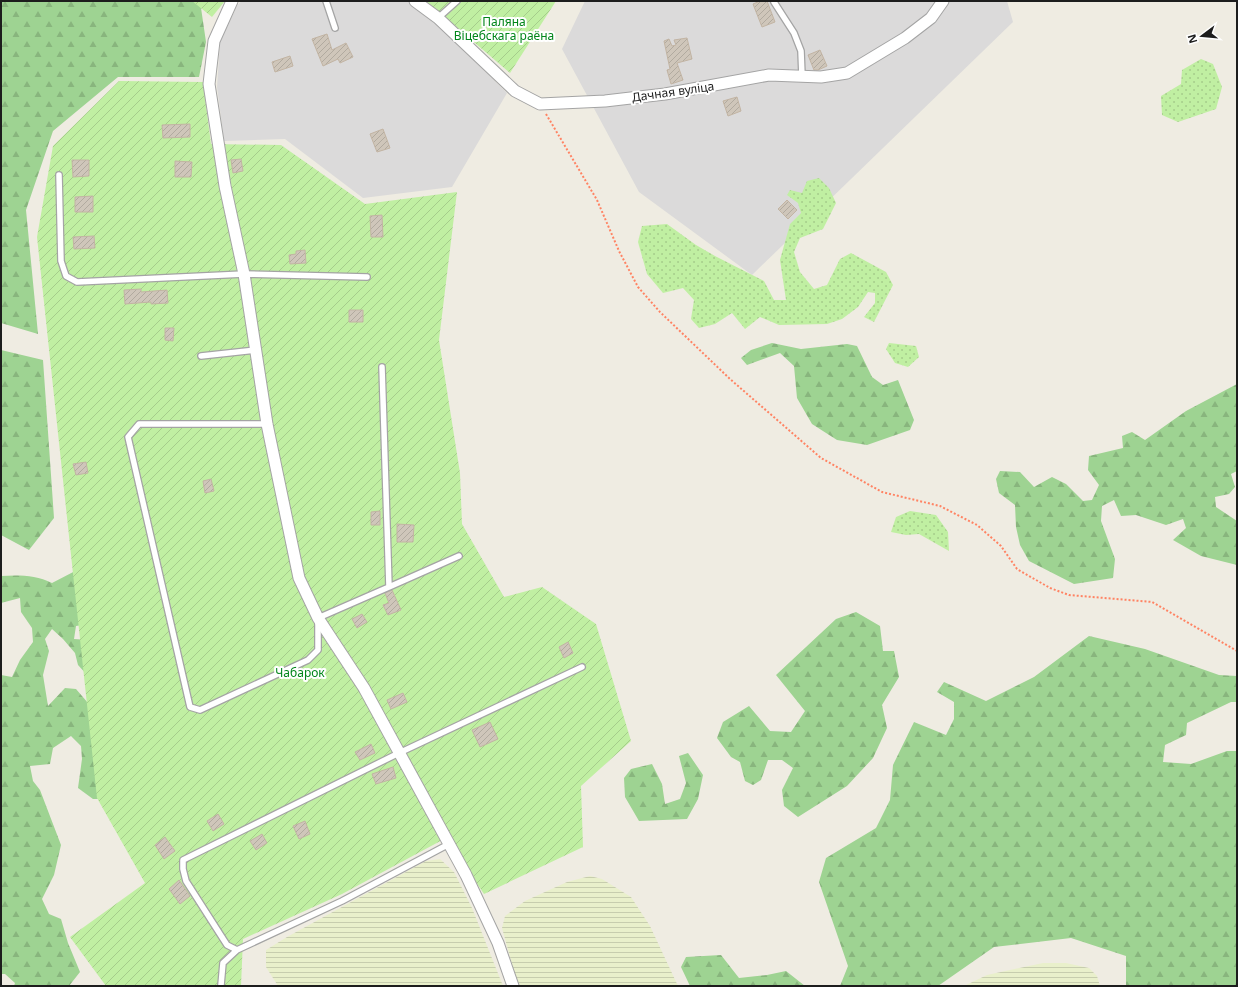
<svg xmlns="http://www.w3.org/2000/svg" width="1238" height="987" viewBox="0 0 1238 987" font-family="'Noto Sans',sans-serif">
  <defs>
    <pattern id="farmland-rules" width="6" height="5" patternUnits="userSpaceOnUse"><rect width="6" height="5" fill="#e9f0cb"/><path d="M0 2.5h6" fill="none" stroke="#c7cdae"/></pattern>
    <pattern id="grass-dots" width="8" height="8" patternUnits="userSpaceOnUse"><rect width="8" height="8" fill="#c0efa2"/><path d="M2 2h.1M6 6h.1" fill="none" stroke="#a5cc8b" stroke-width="1.8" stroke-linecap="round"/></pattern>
    <pattern id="forest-firs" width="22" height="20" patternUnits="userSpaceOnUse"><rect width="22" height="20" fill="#9ed392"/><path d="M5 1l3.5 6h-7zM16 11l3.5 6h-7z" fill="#88b57d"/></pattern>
    <pattern id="garden-furrows" width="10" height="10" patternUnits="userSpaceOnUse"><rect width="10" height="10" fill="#c0efa2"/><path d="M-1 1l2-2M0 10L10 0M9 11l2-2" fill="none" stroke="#a5cc8b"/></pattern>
    <pattern id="building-hatch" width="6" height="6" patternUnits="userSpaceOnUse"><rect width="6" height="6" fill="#cfc6ba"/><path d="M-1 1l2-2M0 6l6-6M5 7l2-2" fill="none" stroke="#b1aa9f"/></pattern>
  </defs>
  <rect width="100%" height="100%" fill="#efece2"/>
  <path fill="#dbdada" d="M 242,1 L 407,1 L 443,30 L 507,93 L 452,187 L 363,198 L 285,139 L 224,141 L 217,87 L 220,42 L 238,4 Z
    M 585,1 L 1007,1 L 1013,22 L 752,275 L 639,192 L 562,49 Z"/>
  <path fill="url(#farmland-rules)" d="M 440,859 L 454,872 L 472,908 L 503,986 L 278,986 L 266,967 L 266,950 L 287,937 L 426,861 Z
    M 590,876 L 602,879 L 631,897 L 650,926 L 678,986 L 520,986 L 515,975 L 502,928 L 505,916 L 525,901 L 567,882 Z
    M 1043,963 L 1066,963 L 1089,968 L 1097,976 L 1100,986 L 964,986 L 987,975 Z"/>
  <path fill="url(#grass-dots)" d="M 1201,59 L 1213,64 L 1222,87 L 1216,109 L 1178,122 L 1162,115 L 1161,96 L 1181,84 L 1182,70 Z
    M 819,178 L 829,188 L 836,203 L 823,229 L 800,238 L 794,252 L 800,272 L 814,289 L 827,285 L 840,259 L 851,253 L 886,272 L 893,285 L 874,322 L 864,317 L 875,303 L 875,293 L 868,292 L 858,307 L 842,319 L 827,324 L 779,325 L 760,317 L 745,329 L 732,313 L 715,324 L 699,328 L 691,319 L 694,300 L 683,288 L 663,293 L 647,274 L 638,242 L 642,226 L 667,224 L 696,245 L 715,256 L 764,281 L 774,300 L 786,300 L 780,260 L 790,224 L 801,213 L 798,203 L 787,195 L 790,190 L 802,193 L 807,181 Z
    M 889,343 L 916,346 L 919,357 L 908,367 L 895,363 L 886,349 Z
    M 910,511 L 936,515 L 948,532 L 949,551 L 919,534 L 906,535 L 891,532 L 896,517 Z"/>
  <path fill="url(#forest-firs)" d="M 1,1 L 200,1 L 206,42 L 199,77 L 118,77 L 53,131 L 26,210 L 38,334 L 1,323 Z
    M 772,343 L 801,349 L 847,344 L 857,346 L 872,377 L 883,385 L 898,380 L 914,420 L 910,430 L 867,445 L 837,440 L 812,424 L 797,398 L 794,366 L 780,353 L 747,365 L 741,358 L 751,350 Z
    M 1,350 L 43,360 L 54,518 L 29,550 L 1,535 Z
    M 1237,384 L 1237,471 L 1231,474 L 1235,487 L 1229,494 L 1215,497 L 1216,507 L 1237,521 L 1237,565 L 1201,556 L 1173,540 L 1186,528 L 1183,519 L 1166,525 L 1136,515 L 1121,516 L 1114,500 L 1102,506 L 1101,521 L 1115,559 L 1113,578 L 1074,584 L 1029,561 L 1020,545 L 1016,527 L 1015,505 L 999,493 L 996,479 L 1000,471 L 1020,472 L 1034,487 L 1052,477 L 1066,484 L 1083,501 L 1092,500 L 1099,485 L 1088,470 L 1089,456 L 1123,448 L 1122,436 L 1132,432 L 1145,440 L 1186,411 Z
    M 79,569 L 89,624 L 76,626 L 74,639 L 89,640 L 89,677 L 78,665 L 75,653 L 63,639 L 52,629 L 45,639 L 49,651 L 43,675 L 48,706 L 65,688 L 76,689 L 94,710 L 105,799 L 93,799 L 78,788 L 82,759 L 81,746 L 71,736 L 53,748 L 50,764 L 30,766 L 33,781 L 40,790 L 61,845 L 54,875 L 42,899 L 49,914 L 61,919 L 68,943 L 80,972 L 69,986 L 14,986 L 15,983 L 5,974 L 1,974 L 1,675 L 12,677 L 20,660 L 33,642 L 32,628 L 21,612 L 20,598 L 1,603 L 1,576 C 19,575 36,575 52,583 Z
    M 856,612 L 880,626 L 883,651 L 894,651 L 899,677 L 882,705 L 887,728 L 873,758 L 847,786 L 798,817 L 784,806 L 782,790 L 793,768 L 782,760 L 768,760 L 761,780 L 753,785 L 745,781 L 740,762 L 731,757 L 717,738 L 723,722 L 749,706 L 770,731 L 791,732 L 805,711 L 776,675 L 836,619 Z
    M 1089,636 L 1145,649 L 1219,675 L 1237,676 L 1237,702 L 1231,702 L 1187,723 L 1186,735 L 1165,745 L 1163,762 L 1191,764 L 1227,751 L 1237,751 L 1237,986 L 1126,986 L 1126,956 L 1071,938 L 994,947 L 938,986 L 840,986 L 848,966 L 819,882 L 826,858 L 876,828 L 890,800 L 893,765 L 914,722 L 946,735 L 954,719 L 954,702 L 937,692 L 944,682 L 986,701 L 1034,677 Z
    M 688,753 L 703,775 L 698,799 L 687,819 L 639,821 L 625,797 L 624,778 L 631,769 L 652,764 L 662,784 L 665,804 L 680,799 L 686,783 L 679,756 Z
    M 721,955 L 739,978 L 767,975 L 786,971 L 805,986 L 690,986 L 681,967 L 686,957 Z"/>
  <path fill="url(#garden-furrows)" d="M 192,1 L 225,1 L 212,17 Z
    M 426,1 L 556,1 L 510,73 Z
    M 119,81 L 203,82 L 211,144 L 281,145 L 365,204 L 457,192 L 439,340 L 460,473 L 462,524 L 504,597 L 542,587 L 596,624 L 631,741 L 581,786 L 583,847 L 484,894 L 446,838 L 342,894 L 243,939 L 241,986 L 106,986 L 70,937 L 145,883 L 97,798 L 37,237 L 53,146 Z"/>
  <path fill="url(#building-hatch)" stroke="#c2b4a3" d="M 760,1 L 767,1 L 775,22 L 762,27 L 753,4 Z
    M 327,34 L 332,50 L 346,43 L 353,57 L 340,63 L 338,59 L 323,66 L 312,39 Z
    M 687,38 L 692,59 L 677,63 L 683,80 L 671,84 L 667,70 L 670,69 L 664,41 L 669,39 L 672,46 L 676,45 L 674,40 Z
    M 820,50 L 827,66 L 818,70 L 814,70 L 808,55 Z
    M 290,56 L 293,66 L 275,72 L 272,62 Z
    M 737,97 L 741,111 L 728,116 L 723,101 Z
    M 190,124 L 190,137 L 163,138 L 162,125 Z
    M 383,129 L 390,148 L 377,152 L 370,134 Z
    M 241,159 L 243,171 L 233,173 L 231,160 Z
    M 72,160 L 89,160 L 89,176 L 73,177 Z
    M 175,161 L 192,162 L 191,177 L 175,177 Z
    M 93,196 L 93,212 L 75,212 L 75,197 Z
    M 787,200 L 797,210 L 788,219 L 778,209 Z
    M 382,215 L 383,237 L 371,237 L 370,216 Z
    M 94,236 L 95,248 L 74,249 L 73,237 Z
    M 305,250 L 306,263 L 290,264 L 289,255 L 296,254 L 296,251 Z
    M 141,289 L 141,292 L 167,290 L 168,303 L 151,304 L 151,302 L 125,304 L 124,290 Z
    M 349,310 L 363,310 L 363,322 L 349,322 Z
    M 165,328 L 174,328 L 173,341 L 165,340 Z
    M 86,462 L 88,473 L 76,475 L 73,464 Z
    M 211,479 L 214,491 L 205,493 L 203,481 Z
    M 380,511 L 380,525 L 371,525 L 371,512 Z
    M 397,524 L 414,525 L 413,542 L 397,542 Z
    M 392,590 L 401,610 L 388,615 L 383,605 L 389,603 L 385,593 Z
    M 362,614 L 367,622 L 357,628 L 352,619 Z
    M 568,642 L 573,653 L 564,658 L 559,647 Z
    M 403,693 L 407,702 L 391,709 L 387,700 Z
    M 490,722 L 498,739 L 480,747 L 472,730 Z
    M 371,744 L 375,753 L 360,760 L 355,752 Z
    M 393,767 L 396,778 L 376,784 L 372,774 Z
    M 218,814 L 224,824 L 213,831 L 207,821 Z
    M 305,821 L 310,834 L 299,839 L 293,826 Z
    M 262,834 L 267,843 L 256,850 L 250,841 Z
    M 165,837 L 175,851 L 164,859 L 155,845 Z
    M 179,880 L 190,896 L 180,904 L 169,889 Z"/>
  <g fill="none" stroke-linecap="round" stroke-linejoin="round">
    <g stroke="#a4a4a4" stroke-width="8">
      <path id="lane" d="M 326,1 L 335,28
        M 774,2 L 794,33 L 801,51 L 802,76
        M 438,18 L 457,1
        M 59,175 L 61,261 L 66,276 L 77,282 L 244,274 L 367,277
        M 201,356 L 256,350
        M 267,424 L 139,424 L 128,437 L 190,707 L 200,710 L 308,660 L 318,650 L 318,618 L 389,587 L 382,367
        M 389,587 L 459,556
        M 449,844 L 342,901 L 237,950 L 227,945 L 186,881 L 183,869 L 183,860 L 399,753 L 582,667
        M 221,985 L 223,963 L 237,950"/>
    </g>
    <g stroke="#a4a4a4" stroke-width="13">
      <path id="street" d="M 232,1 L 214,41 L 209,84 L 225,186 L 244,274 L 267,424 L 299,578 L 318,618 L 364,688 L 466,875 L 498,943 L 513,986
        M 415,1 L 438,18 L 515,91 L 540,104 L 605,101 L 665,94 L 769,75 L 821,77 L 847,73 L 905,38 L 931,18 L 943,1"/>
    </g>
    <path stroke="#ff8363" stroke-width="2" stroke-dasharray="2 2" stroke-linecap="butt" d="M 546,114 L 597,200 L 619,251 L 638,287 L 660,312 L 730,379 L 821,458 L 882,492 L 940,506 L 977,525 L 1001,546 L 1017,569 L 1050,588 L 1069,595 L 1152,602 L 1237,651"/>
    <use href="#lane" stroke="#fff" stroke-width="5.5"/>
    <use href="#street" stroke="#fff" stroke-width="11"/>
  </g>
  <g text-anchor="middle" stroke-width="4" stroke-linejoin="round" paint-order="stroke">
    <g font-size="12" fill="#01851a" stroke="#fff">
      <text x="504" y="26">Паляна<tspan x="504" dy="14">Віцебскага раёна</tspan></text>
      <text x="300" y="677">Чабарок</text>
    </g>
    <g font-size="12" fill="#1d1d1d" stroke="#fff">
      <text transform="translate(673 92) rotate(-8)" y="4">Дачная вуліца</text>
    </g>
  </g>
  <rect width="1238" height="987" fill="none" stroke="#1d1d1d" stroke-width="4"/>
  <g transform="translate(1202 36) rotate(254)" stroke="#ffffff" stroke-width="3" paint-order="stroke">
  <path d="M0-3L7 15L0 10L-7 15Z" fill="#1d1d1d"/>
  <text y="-6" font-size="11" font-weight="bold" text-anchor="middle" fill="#1d1d1d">N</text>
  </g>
</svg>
